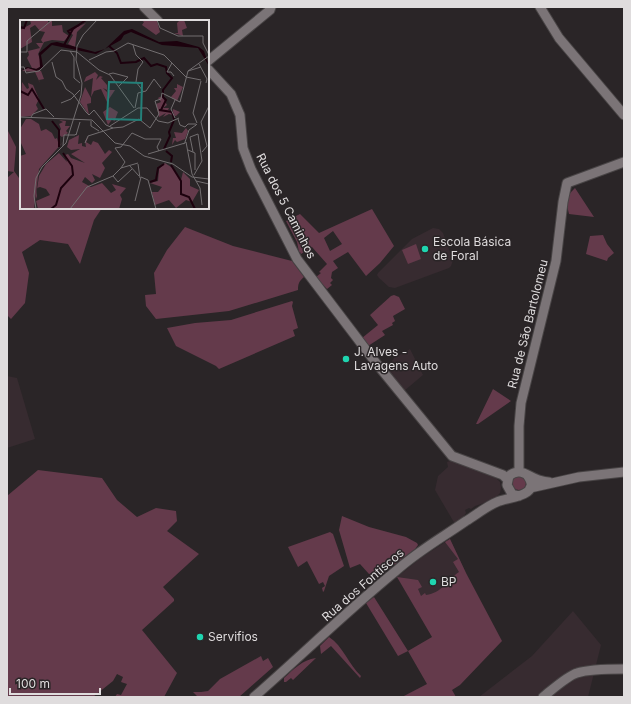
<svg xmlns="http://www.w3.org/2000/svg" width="631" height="704" viewBox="0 0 631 704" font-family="Inter,sans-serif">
  <rect width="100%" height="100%" fill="#2a2527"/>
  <path fill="#372b30" d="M 433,228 L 439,229 L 443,233 L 453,260 L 451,266 L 449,268 L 395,288 L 389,287 L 379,278 L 377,275 L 378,273 L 412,239 Z
    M 410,349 L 423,375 L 404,391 L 390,372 L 390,364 L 394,358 Z
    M 7,376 L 17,378 L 35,439 L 7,448 Z
    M 452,460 L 496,478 L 500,482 L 501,488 L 500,493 L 493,500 L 475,506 L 471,509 L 469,508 L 465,510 L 466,513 L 461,520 L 455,524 L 435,490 L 438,476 L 448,467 L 447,462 Z
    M 450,539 L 466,573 L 457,584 L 421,599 L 397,577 L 422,557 Z
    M 573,611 L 601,645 L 588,697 L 479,697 L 532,656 Z"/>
  <path fill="#643a4b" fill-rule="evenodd" d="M 8,131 L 16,147 L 14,171 L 19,178 L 21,178 L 21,208 L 102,208 L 94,220 L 80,264 L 68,244 L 40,240 L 22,252 L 29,273 L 25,303 L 11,319 L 7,315 L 7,178 L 14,172 L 7,171 L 7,133 Z
    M 575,188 L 594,217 L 569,214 C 566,203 566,196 575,188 Z
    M 372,209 L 394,246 L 380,263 L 366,276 L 348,252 L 333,261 L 338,268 L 332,272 L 331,278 L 333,280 L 330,283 L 332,285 L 327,289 L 316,277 L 321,273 L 319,272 L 327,264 L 312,247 L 301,254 L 300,252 L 299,252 L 297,242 L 286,221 L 300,214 L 319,233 ZM 333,231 L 342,244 L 330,251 L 324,238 Z
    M 185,227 L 233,246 L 292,261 L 304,277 C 299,281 298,284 298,290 L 229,311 L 156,319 L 146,306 L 145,295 L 156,294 L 154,273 L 167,250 Z
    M 603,235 L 607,244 L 614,253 L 608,258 L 607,261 L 586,254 L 590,236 Z
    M 416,244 L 421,259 L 408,264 L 402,250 Z
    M 394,295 L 399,297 L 405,309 L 393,316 L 395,321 L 392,323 L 393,325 L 382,331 L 385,335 L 368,346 L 362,338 L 378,325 L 370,315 L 391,296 Z
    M 292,301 L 293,302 L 292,306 L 298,328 L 293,330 L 295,336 L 219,369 L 216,366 L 176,346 L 167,328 L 195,323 L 231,320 Z
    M 493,389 L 511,401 L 478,424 L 476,424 Z
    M 38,470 L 102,478 L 117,500 L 137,517 L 156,508 L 176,511 L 177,521 L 167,531 L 199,554 L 163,587 L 174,599 L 174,601 L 142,630 L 177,673 L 164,697 L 115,697 L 117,694 L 121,695 L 127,684 L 121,682 L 123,677 L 117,674 L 113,681 L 93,697 L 7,697 L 7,496 Z
    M512 483a7 7 0 1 1 14 0a7 7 0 1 1-14 0Z
    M 342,516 L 369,527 L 406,537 L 417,543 L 418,545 L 415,549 L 378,577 L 369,574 L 360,564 L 350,568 L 339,530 Z
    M 330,532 L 333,534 L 344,566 L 329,576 L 324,591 L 323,592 L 322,588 L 325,586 L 323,582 L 319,584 L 307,561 L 298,567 L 288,547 Z
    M 450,539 L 466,573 L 502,641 L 460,685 L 452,690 L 456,697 L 402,697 L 427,684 L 408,651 L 398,656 L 366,603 L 374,597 L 408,651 L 432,637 L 397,577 L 418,580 L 422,587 L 418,589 L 421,596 L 425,593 L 426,595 C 442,593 447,580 459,572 L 453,562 L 458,559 L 445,542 Z
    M 329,637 C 343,646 349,665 361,676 L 360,678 L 331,646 L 321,654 L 320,646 Z
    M 261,656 L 263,661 L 268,658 L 273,667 L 239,697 L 198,697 L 193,692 L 201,692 L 208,691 L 220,679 Z
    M 316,658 L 293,680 L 291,678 L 286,682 L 284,682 L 284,678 C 294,669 302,660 316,658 Z"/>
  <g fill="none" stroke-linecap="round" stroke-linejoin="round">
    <g stroke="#484445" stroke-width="11">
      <path id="secondary" d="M 144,7 L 158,21
        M 540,7 L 559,38 L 624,115
        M 208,61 L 270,10 L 271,7
        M 208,69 L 231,94 L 240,115 L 243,148 L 251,169 L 297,259 L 376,363 L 452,456 L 503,475 L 507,479
        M 519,471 L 519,426 L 521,403 L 556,261 L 563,202 L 567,183 L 624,162
        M 530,488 L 579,477 L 624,472
        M 519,496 L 512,494 L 507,485 L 509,476 C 520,466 528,477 539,480 C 542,481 546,482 549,482
        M 254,697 C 302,655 348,610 397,570 C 418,551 443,537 466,521 C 476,515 487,506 497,502 C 509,497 543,496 527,475
        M 543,697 C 552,690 567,676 577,673 C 589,669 611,669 624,669"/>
    </g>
    <use href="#secondary" stroke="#7b7477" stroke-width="9"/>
  </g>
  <g fill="#1fd5b0" stroke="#2a2527" stroke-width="1.5">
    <circle cx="425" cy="249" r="4"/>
    <circle cx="346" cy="359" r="4"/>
    <circle cx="433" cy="582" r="4"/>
    <circle cx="200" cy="637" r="4"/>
  </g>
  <g text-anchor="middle" stroke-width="3" stroke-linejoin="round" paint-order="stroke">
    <g font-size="12" fill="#dfdcdd" stroke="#2a2527">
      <text transform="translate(286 206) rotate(63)" y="4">Rua dos 5 Caminhos</text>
      <text transform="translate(528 324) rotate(-76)" y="4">Rua de São Bartolomeu</text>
      <text transform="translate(363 585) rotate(-41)" y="4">Rua dos Fontiscos</text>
    </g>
    <g font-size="12" fill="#dfdcdd" stroke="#2a2527" text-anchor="start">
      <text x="433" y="246">Escola Básica<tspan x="433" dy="14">de Foral</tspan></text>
      <text x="354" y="356">J. Alves -<tspan x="354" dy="14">Lavagens Auto</tspan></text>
      <text x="441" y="586">BP</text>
      <text x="208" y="641">Servifios</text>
    </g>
  </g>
  <g transform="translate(20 20)">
    <rect width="189" height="189" fill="#2a2527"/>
    <path d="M 10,0 L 28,0 L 28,3 L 32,0 L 32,6 L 42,5 L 43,12 L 49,16 L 44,21 L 32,20 L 24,22 L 18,34 L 22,45 L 17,49 L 12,48 L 7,38 L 9,35 L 8,31 L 20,28 L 16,23 L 23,23 L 21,20 L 25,12 L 20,11 L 15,5 L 10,8 L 12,22 L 0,29 L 0,10 L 11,4 ZM 121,0 L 137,1 L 140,12 L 136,15 L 122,5 L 124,2 ZM 160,0 L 164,0 L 167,8 L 162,10 L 163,16 L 154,13 L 158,13 L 157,3 ZM 66,3 L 57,12 L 55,27 L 48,24 L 53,15 L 48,11 ZM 8,48 L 21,51 L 24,59 L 19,60 L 20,63 L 15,52 L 2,51 ZM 75,52 L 78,55 L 76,60 L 80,56 L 83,57 L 81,58 L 87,65 L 87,70 L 95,70 L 89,79 L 89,71 L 83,68 L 87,72 L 87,82 L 81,69 L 74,71 L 71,77 L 73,58 L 64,62 L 66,57 ZM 2,62 L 7,69 L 9,68 L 8,63 L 13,65 L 19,79 L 16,85 L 18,89 L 11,96 L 0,97 ZM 157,64 L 163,67 L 157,81 L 151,77 L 156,71 L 154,68 L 157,68 ZM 65,67 L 71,78 L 71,83 L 67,84 L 69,95 L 60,82 ZM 142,76 L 147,85 L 143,88 L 149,88 L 148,90 L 153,92 L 153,89 L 160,92 L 156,96 L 159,97 L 149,94 L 143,97 L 146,93 L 139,97 L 136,84 L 141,82 L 138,78 ZM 90,87 L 98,92 L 94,102 L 93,98 L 88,105 L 83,92 ZM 6,99 L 11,99 L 19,104 L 21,111 L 26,109 L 32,113 L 35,119 L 37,118 L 39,126 L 44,121 L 19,149 L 14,189 L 0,189 L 0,136 L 6,134 L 0,121 L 0,109 ZM 39,100 L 46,101 L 45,106 L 50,106 L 46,111 L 48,113 L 42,117 L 38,114 L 41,109 L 39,104 L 43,102 ZM 166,108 L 168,111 L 165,119 L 157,122 L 155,120 L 152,125 L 153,118 L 156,118 L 154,112 L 162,113 ZM 59,115 L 58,124 L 62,123 L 62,126 L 66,127 L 65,121 L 69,116 L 66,122 L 71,125 L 73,121 L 78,123 L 85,134 L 89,130 L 92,132 L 82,143 L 85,148 L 80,158 L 72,154 L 75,160 L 72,163 L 65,157 L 62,162 L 71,167 L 82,163 L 91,173 L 96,170 L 92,164 L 106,168 L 100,175 L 102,179 L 99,189 L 18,189 L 16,181 L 30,175 L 26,169 L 20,167 L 17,168 L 17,179 L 16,176 L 19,156 L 26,144 L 39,133 L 47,142 L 45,135 L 48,134 L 51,138 L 65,143 L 51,134 L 60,129 L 51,130 L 47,127 L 49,120 ZM 145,143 L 154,149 L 161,160 L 163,152 L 170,159 L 170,166 L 179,170 L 172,182 L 166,180 L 156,188 L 149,180 L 135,185 L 132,172 L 138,172 L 142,167 L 130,163 L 138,161 L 139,149 Z" fill="#643a4b"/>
    <path d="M 112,9 L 139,22 L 157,21 L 179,27 L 184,31 L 189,46 L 178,28 L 142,25 L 111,12 L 104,15 L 101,20 L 76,34 L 32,25 L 21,35 L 23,47 L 17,51 L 8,48 L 0,51 L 7,47 L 16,49 L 20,47 L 19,33 L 31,23 L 37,22 L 75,32 L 85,29 L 104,11 Z" fill="#1c010d"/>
    <path fill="none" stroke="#1c010d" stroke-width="2" d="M 0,7 L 4,8 L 7,0M 50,14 L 48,11 L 59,5M 44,25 L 53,9 L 66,0M 89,26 L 97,33 L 101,43 L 116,42 L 124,38 L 131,46 L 137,44 L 146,47 L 147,53 L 152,58 L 143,70 L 143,77 L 146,80 L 141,90 L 139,90 L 152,92 L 154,99M 0,71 L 8,75 L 12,69 L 24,89M 32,101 L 39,110 L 39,127M 144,129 L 150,116 L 149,112 L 154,100M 146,131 L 152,136 L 151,142M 151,145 L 161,161 L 161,174 L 169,177 L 175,189M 130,162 L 136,160 L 138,148 L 144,144M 31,189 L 36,185 L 41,168 L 53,155 L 52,146 L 43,133"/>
    <path fill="none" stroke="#726e70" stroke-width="1" d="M 137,0 L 140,8 L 158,16 L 183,16 L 183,23 L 189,35M 113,25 L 116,35 L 123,42 L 118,49 L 116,62 L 123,71M 50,31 L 54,37 L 54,58 L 60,63M 0,32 L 7,32 L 7,21 L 32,0M 69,40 L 86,32 L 94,31 L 108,23 L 144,35 L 166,57 L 181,60M 32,42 L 36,57 L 42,61 L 46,69 L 53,74 L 66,92 L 69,95 L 74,90M 152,43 L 147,52 L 151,52 L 154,56M 179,44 L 187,59 L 186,63M 0,47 L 4,47 L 6,53 L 19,51 L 41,30 L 57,32 L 79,50 L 90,55 L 114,88M 168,51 L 189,36M 168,51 L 181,47M 89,54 L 93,53 L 108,57 L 99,66M 41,83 L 51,79 L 60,70M 115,88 L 118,73 L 126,71 L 134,59 L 141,68M 74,90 L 86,105 L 93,108 L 103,107 L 119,99 L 130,108 L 139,94 L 135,81 L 141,79 L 142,73 L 160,82 L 168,51M 0,97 L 72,100 L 95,123 L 110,126 L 124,136 L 153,144 L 172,157 L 189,159M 11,97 L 13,94 L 26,89 L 34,97M 155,98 L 151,89 L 155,80M 158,99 L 160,105 L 165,107 L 168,104 L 176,104M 71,101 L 71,106 L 79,111M 177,103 L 173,93 L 181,61M 90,106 L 118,88 L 127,88 L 138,101 L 148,103 L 159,98M 56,115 L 60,102M 165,122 L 169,110 L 176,105 L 177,104 L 175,106M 65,123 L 68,116 L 93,108M 163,124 L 166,122 L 172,154 L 180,168 L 182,185M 43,126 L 44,115 L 55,115 L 57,113M 168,130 L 175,133 L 175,150M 173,132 L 170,117 L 178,114 L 182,141 L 174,155M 182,132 L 187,126 L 181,102 L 189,86M 128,134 L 165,123M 118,144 L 120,158M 109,145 L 119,156M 101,148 L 105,142 L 95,128 L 101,127 L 112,113 L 125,119 L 141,119 L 137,127 L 139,131M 93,156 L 98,162 L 112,149M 121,157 L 128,160 L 136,189M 176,161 L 189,164M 115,181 L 121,157M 16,189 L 14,176 L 16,158 L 22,147 L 46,123 L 61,75 L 62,63 L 56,40 L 57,26 L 63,15 L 77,0M 50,189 L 67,167 L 93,156 L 101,148 L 118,143"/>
    <path fill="#248079" fill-opacity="0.15" stroke="#248079" stroke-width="2" d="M 89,62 L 122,63 L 121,100 L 87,99 Z"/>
    <rect width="189" height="189" fill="none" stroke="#dfdcdd" stroke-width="2"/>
  </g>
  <rect width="631" height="704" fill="none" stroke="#dfdcdd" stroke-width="16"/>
  <path d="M10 688v6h90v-6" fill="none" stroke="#dfdcdd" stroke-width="2"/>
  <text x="16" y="688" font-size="12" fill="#dfdcdd" stroke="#2a2527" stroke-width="3" paint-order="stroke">100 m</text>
</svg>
